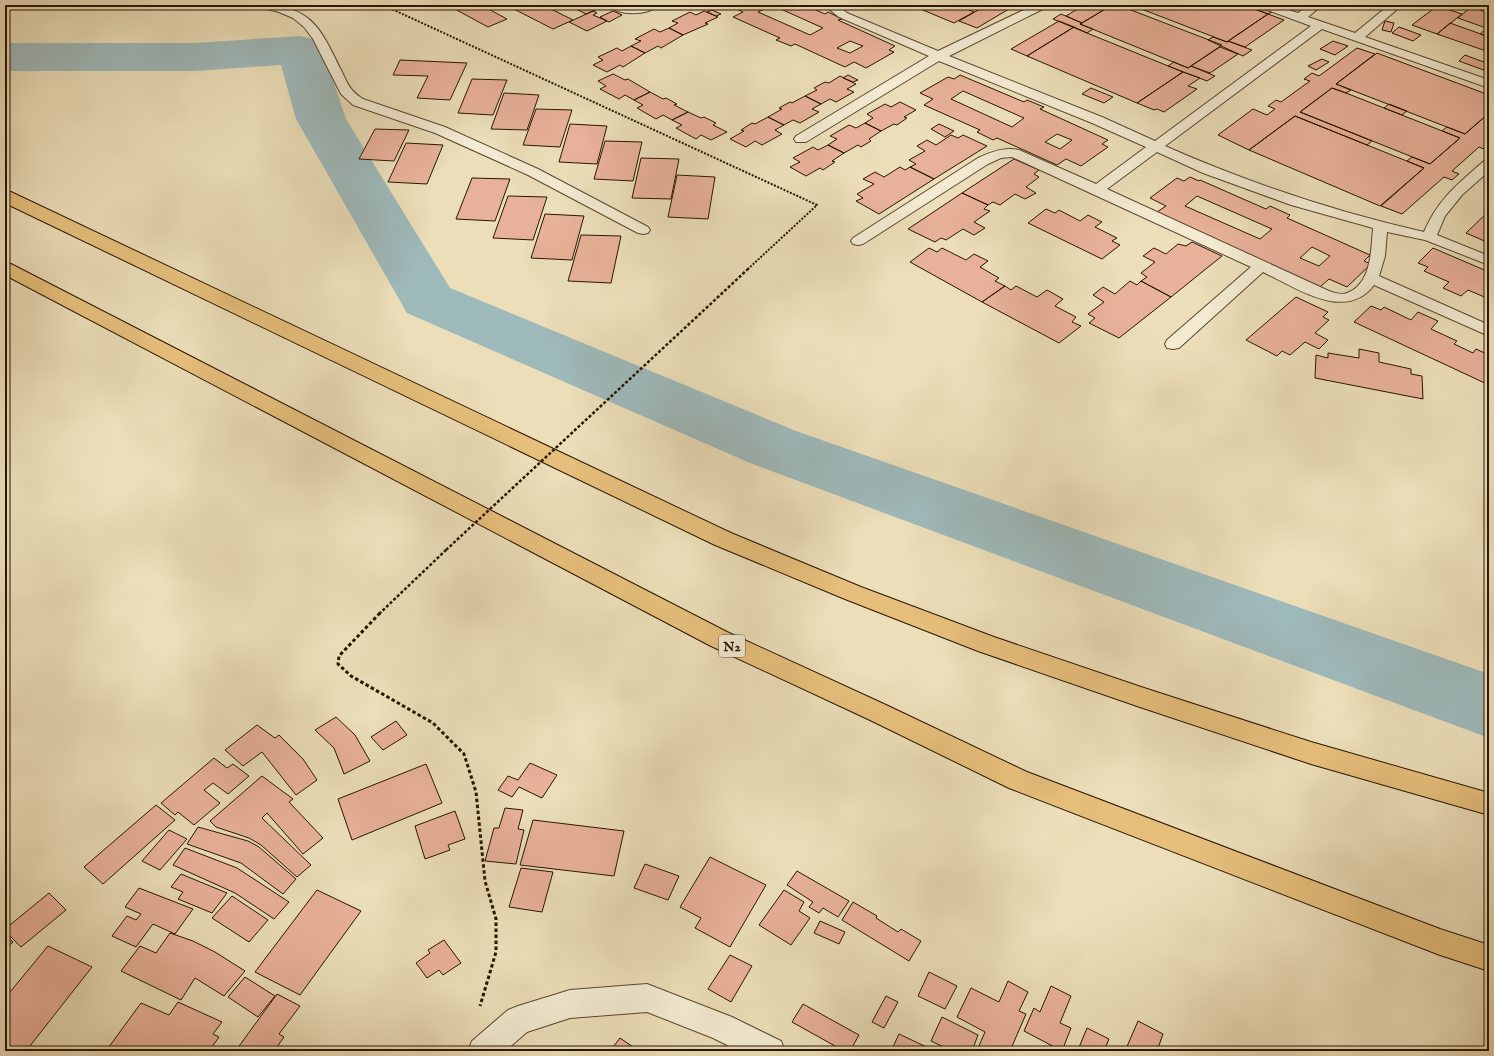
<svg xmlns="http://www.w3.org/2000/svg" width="1494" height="1056" viewBox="0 0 1494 1056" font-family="'IM FELL English',serif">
  <rect width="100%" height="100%" fill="#ebdeb8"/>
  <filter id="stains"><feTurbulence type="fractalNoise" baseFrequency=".005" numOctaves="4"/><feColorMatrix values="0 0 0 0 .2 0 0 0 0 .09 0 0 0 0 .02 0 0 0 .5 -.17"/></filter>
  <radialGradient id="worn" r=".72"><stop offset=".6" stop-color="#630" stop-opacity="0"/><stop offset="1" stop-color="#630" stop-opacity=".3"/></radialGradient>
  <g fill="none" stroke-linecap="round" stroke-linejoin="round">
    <path fill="#9eb9ba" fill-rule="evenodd" d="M 300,36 L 316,40 L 323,50 L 346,119 L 450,288 L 796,431 L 1489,674 L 1489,738 L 750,463 L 407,313 L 296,119 L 281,65 L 194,71 L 5,71 L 5,43 L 194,43 Z"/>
  </g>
  <path fill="#e8b199" stroke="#281500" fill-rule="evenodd" d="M 459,5 L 481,5 L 507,19 L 488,27 L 453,8 Z
    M 506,5 L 543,5 L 573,20 L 553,29 Z
    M 568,5 L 603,5 L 605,6 L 586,14 Z
    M 736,5 L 804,5 L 825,14 L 828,12 L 842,19 L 838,20 L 895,46 L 889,50 L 894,52 L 866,68 L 854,62 L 845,67 L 795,44 L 791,46 L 776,40 L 780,38 L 733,17 L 743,12 L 732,7 ZM 772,5 L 823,28 L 810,35 L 758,12 ZM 850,41 L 863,46 L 850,53 L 837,48 Z
    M 911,5 L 957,5 L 974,12 L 954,23 Z
    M 987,5 L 1014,6 L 977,28 L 959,21 Z
    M 1084,5 L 1112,5 L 1082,23 L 1066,16 Z
    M 1112,5 L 1118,5 L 1222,45 L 1188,68 L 1080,24 Z
    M 1131,5 L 1244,5 L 1268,14 L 1227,42 Z
    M 1244,5 L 1254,5 L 1272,12 L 1268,14 Z
    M 1437,6 L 1462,14 L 1437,34 L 1412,25 Z
    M 1471,7 L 1489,13 L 1489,29 L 1458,18 Z
    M 712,10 L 721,14 L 716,16 L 707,12 Z
    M 593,11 L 597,13 L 593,15 L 607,21 L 587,31 L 569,22 Z
    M 613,11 L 622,15 L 609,22 L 600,17 Z
    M 704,11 L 718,17 L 705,23 L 708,24 L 683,35 L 669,28 L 678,23 L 672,21 L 690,12 L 696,15 Z
    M 1061,14 L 1082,23 L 1080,24 L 1093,29 L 1087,33 L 1053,19 Z
    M 1268,14 L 1284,20 L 1245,47 L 1228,41 Z
    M 1059,21 L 1074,27 L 1027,56 L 1011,49 Z
    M 1385,21 L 1394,23 L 1391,32 L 1382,30 Z
    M 1450,23 L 1489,37 L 1489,52 L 1437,34 Z
    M 1074,27 L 1087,33 L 1183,72 L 1137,103 L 1027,56 Z
    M 1399,27 L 1421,35 L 1413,41 L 1392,33 Z
    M 669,28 L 683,35 L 661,48 L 658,46 L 645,53 L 631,46 L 641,41 L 635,39 L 654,29 L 660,32 Z
    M 1487,28 L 1489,29 L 1489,37 L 1480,34 Z
    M 1213,37 L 1227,42 L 1228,41 L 1252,50 L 1243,56 L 1208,40 Z
    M 1333,41 L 1348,46 L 1335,55 L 1320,49 Z
    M 631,46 L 645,53 L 623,67 L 620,65 L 607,72 L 593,65 L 603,60 L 598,57 L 617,48 L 622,51 Z
    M 1220,47 L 1238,54 L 1210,73 L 1191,66 Z
    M 1357,48 L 1375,54 L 1336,84 L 1351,90 L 1346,93 L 1332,88 L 1300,112 L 1372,141 L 1367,145 L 1295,116 L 1249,150 L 1218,135 L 1253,109 L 1267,115 L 1275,109 L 1268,106 L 1276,100 L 1281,102 L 1310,81 L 1304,79 L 1312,73 L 1319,76 Z
    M 1377,53 L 1489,95 L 1489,113 L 1465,134 L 1336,84 Z
    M 1465,55 L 1489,64 L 1489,72 L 1459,61 Z
    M 1322,59 L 1329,62 L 1316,70 L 1308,66 Z
    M 400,60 L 467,63 L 450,100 L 417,98 L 428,76 L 393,75 Z
    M 1174,62 L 1188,68 L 1191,66 L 1215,76 L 1207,81 L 1168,66 Z
    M 1183,72 L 1200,78 L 1188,86 L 1197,89 L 1164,112 L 1157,109 L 1154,110 L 1137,103 Z
    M 613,74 L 625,80 L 628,79 L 650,92 L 634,100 L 625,95 L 619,99 L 600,89 L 606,86 L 598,81 Z
    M 848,75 L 858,80 L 853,82 L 843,78 Z
    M 960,75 L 1024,102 L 1027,100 L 1044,107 L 1040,109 L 1108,140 L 1102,144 L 1108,147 L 1081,166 L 1066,159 L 1057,165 L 997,138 L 993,140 L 977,132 L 980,130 L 924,105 L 933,99 L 920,93 L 948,77 L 954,79 ZM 963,91 L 1024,118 L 1012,127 L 951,99 ZM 1057,134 L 1072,140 L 1060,149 L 1045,142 Z
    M 840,76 L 856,84 L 847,89 L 854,92 L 836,102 L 830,99 L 821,104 L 805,96 L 817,90 L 814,88 L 825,82 L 829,83 Z
    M 472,79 L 507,80 L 493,115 L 458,113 Z
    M 1091,88 L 1113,97 L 1104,103 L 1082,94 Z
    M 1332,88 L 1346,93 L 1460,138 L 1430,164 L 1300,112 Z
    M 650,92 L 663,99 L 666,98 L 677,104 L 674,105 L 688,112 L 672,120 L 663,115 L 656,119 L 637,108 L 643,105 L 634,100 Z
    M 504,93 L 539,95 L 527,130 L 491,129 Z
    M 805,96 L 821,104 L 812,109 L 819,112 L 800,123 L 793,120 L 784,125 L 768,117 L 782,109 L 779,108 L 790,102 L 792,103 Z
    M 900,102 L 916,110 L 904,117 L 907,118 L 897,125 L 894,124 L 881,131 L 865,123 L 873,118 L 867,114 L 885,104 L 891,107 Z
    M 1389,104 L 1407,111 L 1402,115 L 1384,108 Z
    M 536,109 L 572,110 L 560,147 L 523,145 Z
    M 688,112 L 701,118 L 704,117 L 716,123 L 713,125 L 727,132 L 711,140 L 701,135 L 696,139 L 676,128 L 682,125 L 672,120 Z
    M 1489,113 L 1489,136 L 1485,140 L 1489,142 L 1489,147 L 1486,150 L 1479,147 L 1452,171 L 1459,174 L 1452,180 L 1444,177 L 1402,214 L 1381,206 L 1424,168 L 1407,161 L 1412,157 L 1430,164 L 1460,138 L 1442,131 L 1447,127 L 1465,134 Z
    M 1295,116 L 1367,145 L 1424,168 L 1380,206 L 1249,150 Z
    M 768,117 L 784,125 L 775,130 L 782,134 L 762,145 L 755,141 L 746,147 L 730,139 L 744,131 L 741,130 L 752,123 L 755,124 Z
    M 865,123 L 881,131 L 869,139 L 871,141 L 861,147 L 858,145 L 844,153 L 828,145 L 837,139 L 830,136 L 849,125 L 856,128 Z
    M 570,124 L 607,126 L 597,164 L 559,162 Z
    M 939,124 L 954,131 L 945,137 L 931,129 Z
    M 375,129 L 409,130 L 394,161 L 359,159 Z
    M 951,135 L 958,138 L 963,135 L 987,146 L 934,179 L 910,167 L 916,164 L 909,160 L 925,151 L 917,146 L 927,140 L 936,145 Z
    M 605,141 L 642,142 L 633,181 L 594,179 Z
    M 406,143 L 443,145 L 427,184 L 388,182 Z
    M 828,145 L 844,153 L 832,161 L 835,162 L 823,170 L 820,168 L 806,176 L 790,167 L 800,162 L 793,158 L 813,147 L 818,150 Z
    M 641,158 L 679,159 L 671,199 L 632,198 Z
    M 1014,159 L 1039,170 L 1034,174 L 1039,177 L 1026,187 L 1036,193 L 1025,199 L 1015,194 L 1000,205 L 993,202 L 988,205 L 962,193 Z
    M 900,167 L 905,170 L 910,167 L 934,179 L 879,214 L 856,201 L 863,198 L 857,194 L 874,184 L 863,179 L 875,172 L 884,177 Z
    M 677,175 L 715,177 L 708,219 L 668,217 Z
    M 1190,177 L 1199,181 L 1200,180 L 1266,209 L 1270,206 L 1290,215 L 1287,218 L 1370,255 L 1364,261 L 1371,264 L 1347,287 L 1329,279 L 1320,287 L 1247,253 L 1243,256 L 1157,212 L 1166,206 L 1150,198 L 1177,178 L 1184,181 ZM 1197,196 L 1272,229 L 1260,239 L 1185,206 ZM 1312,247 L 1330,256 L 1319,266 L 1300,258 Z
    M 472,178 L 510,179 L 495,221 L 456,219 Z
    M 962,193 L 988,205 L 984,209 L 990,211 L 974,222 L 985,228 L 974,235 L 963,229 L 946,240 L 941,238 L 935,242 L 908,229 Z
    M 508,196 L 547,197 L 533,240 L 493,238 Z
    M 1046,209 L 1055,213 L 1059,210 L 1080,221 L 1088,215 L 1102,222 L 1095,227 L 1117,238 L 1112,241 L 1120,245 L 1102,259 L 1028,223 Z
    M 1489,211 L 1489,243 L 1466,233 Z
    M 545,214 L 584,216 L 572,260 L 531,258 Z
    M 581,235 L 621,236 L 611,283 L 568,281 Z
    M 1192,242 L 1222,256 L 1171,297 L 1141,281 L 1147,277 L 1141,273 L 1155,262 L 1143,256 L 1154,248 L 1166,254 L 1178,244 L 1186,246 Z
    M 929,248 L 937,252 L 942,248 L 966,260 L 974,254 L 988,261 L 980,267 L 999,278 L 995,281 L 1005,286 L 982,302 L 910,262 Z
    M 1433,248 L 1489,272 L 1489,299 L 1468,290 L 1461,296 L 1443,288 L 1449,282 L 1424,271 L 1428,267 L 1418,263 Z
    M 1130,281 L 1137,285 L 1141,281 L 1171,297 L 1119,338 L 1089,323 L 1095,318 L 1088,314 L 1104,302 L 1093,295 L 1103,287 L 1115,294 Z
    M 1005,286 L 1011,290 L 1016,286 L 1037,297 L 1047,290 L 1063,299 L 1055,306 L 1076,317 L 1072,322 L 1081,326 L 1059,343 L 982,302 Z
    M 1296,297 L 1328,312 L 1323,317 L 1329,320 L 1315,333 L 1328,340 L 1319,349 L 1305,342 L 1290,355 L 1282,351 L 1277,356 L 1246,340 Z
    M 1371,306 L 1381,310 L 1384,307 L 1411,320 L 1418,312 L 1438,321 L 1431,329 L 1457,341 L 1454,344 L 1473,353 L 1476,349 L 1489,355 L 1489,385 L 1354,322 Z
    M 1359,349 L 1379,353 L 1379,362 L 1411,369 L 1411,374 L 1422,376 L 1423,399 L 1315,378 L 1316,355 L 1328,358 L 1328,353 L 1359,358 Z
    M 336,717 L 355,735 L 370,761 L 344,774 L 334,748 L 315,730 Z
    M 396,721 L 407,735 L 383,750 L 371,737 Z
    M 257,725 L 275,738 L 279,735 L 303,759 L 317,780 L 296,795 L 262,752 L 243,766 L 225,750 Z
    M 214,758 L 227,768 L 233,764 L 249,776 L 228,794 L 213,783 L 204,790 L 220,803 L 194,825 L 178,812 L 175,815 L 161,803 Z
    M 530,763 L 557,775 L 542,798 L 519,787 L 512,797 L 498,790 L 508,776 L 518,780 Z
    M 426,764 L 442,803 L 352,840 L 338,799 Z
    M 262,776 L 293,799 L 289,802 L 323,838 L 303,854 L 267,813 L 262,818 L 311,865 L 297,877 L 261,845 L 249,838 L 216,827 L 210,821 Z
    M 156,805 L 175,820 L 103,884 L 84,867 Z
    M 505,808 L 523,810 L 518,829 L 524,830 L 516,864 L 485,861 L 494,828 L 499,828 Z
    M 455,811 L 465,839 L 448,845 L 450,850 L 425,859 L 415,826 Z
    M 533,820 L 624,831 L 614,876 L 520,865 Z
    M 198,827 L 248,841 L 259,847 L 296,879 L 283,894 L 241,863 L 187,844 Z
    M 169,830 L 187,839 L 160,870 L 142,861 Z
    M 185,848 L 237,868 L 289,902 L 274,919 L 235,893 L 173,865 Z
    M 710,857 L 766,885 L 730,947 L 695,928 L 701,918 L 680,907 Z
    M 645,864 L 679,876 L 668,900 L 634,888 Z
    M 521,868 L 553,872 L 542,912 L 509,907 Z
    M 797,871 L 849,901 L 838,917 L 823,908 L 819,913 L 809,907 L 813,902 L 787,885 Z
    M 181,874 L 227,893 L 212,913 L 178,899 L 183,892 L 171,887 Z
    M 139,888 L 193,909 L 175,934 L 153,924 L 136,947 L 112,936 L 127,916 L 136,920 L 141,914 L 125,907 Z
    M 317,890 L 361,911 L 300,995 L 255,972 Z
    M 784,890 L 804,902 L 799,911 L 810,918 L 791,945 L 759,925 Z
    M 49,893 L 66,910 L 21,947 L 5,931 L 5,929 Z
    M 232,896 L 268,920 L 249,942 L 212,918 Z
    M 853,902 L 877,916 L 876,918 L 898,932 L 901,929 L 921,941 L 909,961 L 842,920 Z
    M 820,921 L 845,932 L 839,944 L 814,933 Z
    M 170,933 L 193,941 L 215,952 L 245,971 L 224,996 L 195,978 L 181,1000 L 121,971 L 140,946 L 156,953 Z
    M 5,935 L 13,942 L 5,949 Z
    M 444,940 L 461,963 L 443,975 L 439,970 L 427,978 L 416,963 L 430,953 L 428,950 Z
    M 48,946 L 92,967 L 26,1051 L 5,1051 L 5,998 Z
    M 730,955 L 752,966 L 731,1002 L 708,989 Z
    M 929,972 L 957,986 L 945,1009 L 918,996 Z
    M 245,977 L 275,996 L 258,1017 L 228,997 Z
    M 1008,981 L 1028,992 L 1019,1011 L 1026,1014 L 1010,1051 L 984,1051 L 978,1048 L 985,1032 L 957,1017 L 971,988 L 999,1002 Z
    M 1051,986 L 1071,996 L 1060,1023 L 1071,1028 L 1062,1051 L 1024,1031 L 1034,1008 L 1040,1012 Z
    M 277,994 L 300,1006 L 279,1034 L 284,1037 L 274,1051 L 242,1051 L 237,1049 Z
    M 886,996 L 898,1002 L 884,1028 L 872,1022 Z
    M 178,1002 L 222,1022 L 213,1034 L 219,1037 L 209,1051 L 106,1051 L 141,1003 L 169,1015 Z
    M 803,1004 L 859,1035 L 850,1051 L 844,1051 L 792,1022 Z
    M 942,1017 L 978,1035 L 972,1051 L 952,1051 L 931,1041 Z
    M 1138,1021 L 1163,1034 L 1157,1051 L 1125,1051 Z
    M 1087,1028 L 1109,1039 L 1104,1051 L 1073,1051 L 1074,1049 L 1078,1050 Z
    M 899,1034 L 935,1051 L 891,1051 Z
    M 620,1038 L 639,1051 L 610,1051 Z"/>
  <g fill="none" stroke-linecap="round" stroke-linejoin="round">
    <g stroke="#59472e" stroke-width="2">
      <path id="lane" d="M 258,5 C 311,5 320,27 341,70 C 348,84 349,90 363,99 L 445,127 L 538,169 L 648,227 L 650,230 L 648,233 L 643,234 L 638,233 L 528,175 L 435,133 L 353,105 L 341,94 L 313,39 L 304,27 L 293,18 L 279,12 L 260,7 Z
        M 608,5 L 633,7 L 658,5 C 650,16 616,16 608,5 Z
        M 824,5 L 837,5 L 847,13 L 938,51 L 1034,5 L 1049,5 L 1047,7 L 949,56 L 1102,117 L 1155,141 L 1311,26 L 1259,7 L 1257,5 L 1274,5 L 1298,13 L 1309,5 L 1322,5 L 1308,17 L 1355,33 L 1389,5 L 1402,5 L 1365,37 L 1489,80 L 1489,88 L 1322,29 L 1165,146 C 1249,183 1335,212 1424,232 C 1438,199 1458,184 1484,161 L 1489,160 L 1489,171 L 1462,195 L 1445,216 L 1437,235 L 1489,256 L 1489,265 L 1425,240 L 1387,232 L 1385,256 L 1379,276 L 1489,325 L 1489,336 L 1374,285 C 1346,323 1295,287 1263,272 L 1179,348 L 1173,349 L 1167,348 L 1165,344 L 1167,340 L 1251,267 L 1012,157 L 1001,158 L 988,164 L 863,244 L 858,245 L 853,244 L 851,241 L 853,238 L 978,158 C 991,152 1004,147 1019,150 L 1096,184 L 1146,147 L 1092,123 L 939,61 L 806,142 L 796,142 L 794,139 L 796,136 L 929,56 L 839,17 ZM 1157,152 L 1203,173 L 1291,205 L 1373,228 C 1371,249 1372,284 1347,293 C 1342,295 1334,293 1329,291 L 1107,189 Z"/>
    </g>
    <g stroke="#59472e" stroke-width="2">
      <path id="street" d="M 647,984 L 732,1017 L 781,1041 L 785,1051 L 739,1051 L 713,1038 L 647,1012 L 570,1018 L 527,1032 L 505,1051 L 468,1051 L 472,1041 L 508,1010 L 518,1006 L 570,990 Z"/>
    </g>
    <g stroke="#281500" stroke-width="2">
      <path id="highway" d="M 5,191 L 11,192 L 731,533 L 861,587 L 994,637 L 1141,687 L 1311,742 L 1489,793 L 1489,815 L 1311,764 L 1140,707 L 978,651 L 845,599 L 715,545 L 5,203 Z
        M 5,263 L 11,264 L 727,632 L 886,705 L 1027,772 L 1440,929 L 1489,945 L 1489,971 L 1440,955 L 1009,788 L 868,719 L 711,646 L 5,275 Z"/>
    </g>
    <path stroke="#281500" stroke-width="2" stroke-dasharray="2 1.5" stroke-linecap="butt" d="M 383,5 L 817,205 L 748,269"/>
    <path stroke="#281500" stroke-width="2.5" stroke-dasharray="3 2" stroke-linecap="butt" d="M 717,298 L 749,268
      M 379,614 L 446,550"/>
    <path stroke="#281500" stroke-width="3" stroke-dasharray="3.5 2.5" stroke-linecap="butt" d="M 380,613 L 339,656 L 338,664 L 351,676 L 433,723 L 464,754 L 476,792 L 485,881 L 496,919 L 496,952 L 480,1006"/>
    <use href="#lane" fill="#f2ead1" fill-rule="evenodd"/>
    <use href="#street" fill="#f2ead1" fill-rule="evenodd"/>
    <use href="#highway" fill="#e6bf7c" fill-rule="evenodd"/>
    <path stroke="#281500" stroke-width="2.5" stroke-dasharray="3 2" stroke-linecap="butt" d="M 446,550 L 717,298"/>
  </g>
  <g text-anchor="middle" stroke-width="3" stroke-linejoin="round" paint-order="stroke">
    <rect fill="#f2ead1" stroke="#65553f" stroke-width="1" x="719" y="635" width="26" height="22" rx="3"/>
    <g font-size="13" font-weight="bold" fill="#281500">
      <text x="732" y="651">N2</text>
    </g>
  </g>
  <rect width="1494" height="1056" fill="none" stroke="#ebdeb8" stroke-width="20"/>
  <rect x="6" y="6" width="1482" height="1044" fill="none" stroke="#281500" stroke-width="2"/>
  <rect x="10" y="10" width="1474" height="1036" fill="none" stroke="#281500"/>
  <rect width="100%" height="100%" filter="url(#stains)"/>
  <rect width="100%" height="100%" fill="url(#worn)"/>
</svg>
